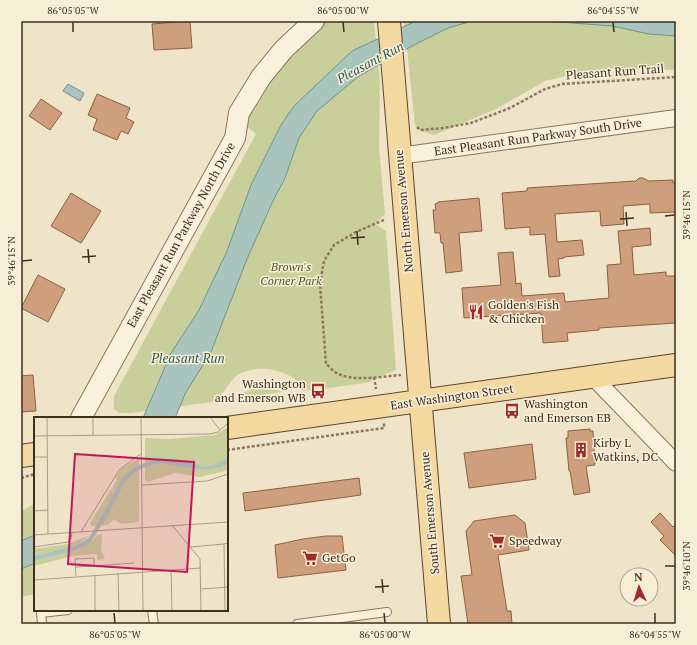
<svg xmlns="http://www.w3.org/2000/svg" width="697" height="645" viewBox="0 0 697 645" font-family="'PT Serif',serif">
  <rect width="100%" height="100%" fill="#f0e4c8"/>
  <path fill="#c9cf9b" d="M 322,21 L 374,21 L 380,81 L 379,148 L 385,214 L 375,224 L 386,231 L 396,370 L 371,380 L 371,382 L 322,389 L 321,384 L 313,386 L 313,390 L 303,391 L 299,388 L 300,385 C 288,368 252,363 235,377 C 227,385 222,398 212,402 L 131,413 L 119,413 L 114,409 L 114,396 L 256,134 L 241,122 L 251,101 Z
    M 404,21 L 676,21 L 676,70 L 621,68 L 587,71 L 545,81 L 496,109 L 434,135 L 421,131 L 415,125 Z
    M 274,387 L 282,392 L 237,399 L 239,395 L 252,389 Z
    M 35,503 L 35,535 L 21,541 L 21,512 Z
    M 35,563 L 35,594 L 21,597 L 21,569 Z"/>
  <path fill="#a9c4bc" stroke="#6f938a" d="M 416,21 L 472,21 L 448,28 L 412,46 L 359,76 L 317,111 L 299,138 L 285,178 L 273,201 L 247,259 L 211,352 L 185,394 L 175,418 L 143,418 L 171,353 L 199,310 L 227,251 L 251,185 L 281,125 L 294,106 L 352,51 Z
    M 546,21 L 676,21 L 676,36 L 649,34 L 612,26 Z
    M 68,84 L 84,93 L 80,101 L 63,91 Z
    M 35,535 L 35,563 L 21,569 L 21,541 Z"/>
  <path fill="#cf9f7d" stroke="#8d5f41" d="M 190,21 L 192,48 L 154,50 L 152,24 Z
    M 97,94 L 130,108 L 126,118 L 134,122 L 128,134 L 121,131 L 117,140 L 93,130 L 97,119 L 88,115 Z
    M 41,99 L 62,113 L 50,130 L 29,116 Z
    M 639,178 L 643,178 L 649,181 L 673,180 L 673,183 L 676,183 L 676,212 L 650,213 L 650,204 L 623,206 L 624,224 L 601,226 L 600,211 L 555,214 L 557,242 L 582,240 L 584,255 L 564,257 L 564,258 L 558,259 L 560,276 L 549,277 L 545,234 L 530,235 L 530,227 L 505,229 L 502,193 L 527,191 L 527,188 L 636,181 Z
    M 71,193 L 101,211 L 81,243 L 51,226 Z
    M 479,198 L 482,231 L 459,233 L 462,271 L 446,273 L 443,243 L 441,243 L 440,233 L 435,233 L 433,210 L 436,210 L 435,204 L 438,203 L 438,202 Z
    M 650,228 L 651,245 L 632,247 L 634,275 L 666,272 L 666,276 L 676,276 L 676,323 L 599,328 L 599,330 L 567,333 L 568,341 L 543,343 L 541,313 L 464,318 L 462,288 L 501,285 L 498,253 L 513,252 L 516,284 L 521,283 L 522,296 L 564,293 L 565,302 L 609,298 L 607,265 L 621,264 L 618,231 Z
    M 38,275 L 65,289 L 48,322 L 21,308 Z
    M 33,375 L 36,411 L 21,412 L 21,376 Z
    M 590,429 L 590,431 L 593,431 L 595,465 L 586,466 L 590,492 L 574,495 L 570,471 L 569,471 L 566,438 L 568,438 L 568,431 Z
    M 532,444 L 536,479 L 469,488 L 464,453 Z
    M 359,478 L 361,495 L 245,511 L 243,493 Z
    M 660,513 L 673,527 L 676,524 L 676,556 L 660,540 L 664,536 L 651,522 Z
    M 515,515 L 525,523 L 529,550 L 498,555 L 507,611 L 511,611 L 512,624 L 468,624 L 461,576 L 472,575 L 466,531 L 474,521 Z
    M 326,536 L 342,536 L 346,570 L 278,578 L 275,545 L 303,539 Z"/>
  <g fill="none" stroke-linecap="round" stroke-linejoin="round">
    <g stroke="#8d765c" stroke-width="10">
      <path id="service" d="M 152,610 L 154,624
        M 42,624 L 41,613 L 68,610
        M 297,624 L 387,612"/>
    </g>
    <g stroke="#8d765c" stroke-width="18">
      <path id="minor" d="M 399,156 L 676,118
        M 592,376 L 676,463"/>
    </g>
    <g stroke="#8d765c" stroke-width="22">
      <path id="tertiary" d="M 81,418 L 235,138 L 239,113 L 261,77 L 284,49 L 314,21"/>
    </g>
    <g stroke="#5b4430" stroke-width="24">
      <path id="primary" d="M 389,21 L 439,624
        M 227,428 L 676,365
        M 21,456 L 35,454"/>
    </g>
    <path stroke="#8d765c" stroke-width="2.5" stroke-dasharray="3 2" stroke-linecap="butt" d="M 417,127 L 420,130 L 443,128 L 471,123 L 510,108 L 545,89 L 562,84 L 676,77
      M 384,220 L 356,232 L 334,245 L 324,261 L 320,284 L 326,364 C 329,366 332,370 335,372 C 352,383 383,376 401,375
      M 374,377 L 376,389
      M 227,450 L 384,428 L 384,423
      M 21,478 L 35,474"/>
    <use href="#service" stroke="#faf1dc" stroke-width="8"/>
    <use href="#minor" stroke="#faf1dc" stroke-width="16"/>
    <use href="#tertiary" stroke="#faf1dc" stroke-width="20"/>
    <use href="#primary" stroke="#f3d9a0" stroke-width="22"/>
  </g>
  <path fill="none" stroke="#3d2e20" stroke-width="1.5" d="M 73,22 L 73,32M 343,22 L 344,32M 613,22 L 614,32M 626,212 L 627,226M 665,216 L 675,215M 620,219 L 634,218M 357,231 L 358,245M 351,238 L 365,237M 88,249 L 89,263M 82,257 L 96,256M 22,261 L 32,260M 665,566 L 675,566M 382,579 L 383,593M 375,587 L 389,586M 114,613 L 115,623M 384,613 L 385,623M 655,613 L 655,623"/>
  <defs>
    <g id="restaurant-bare" transform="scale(1.2)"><path d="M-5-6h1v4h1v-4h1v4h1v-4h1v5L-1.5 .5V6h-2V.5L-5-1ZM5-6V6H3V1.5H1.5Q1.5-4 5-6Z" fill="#9e2a2b" stroke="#f7eed8" stroke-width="2.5" paint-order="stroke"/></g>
    <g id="bus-bare" transform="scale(1.2)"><path d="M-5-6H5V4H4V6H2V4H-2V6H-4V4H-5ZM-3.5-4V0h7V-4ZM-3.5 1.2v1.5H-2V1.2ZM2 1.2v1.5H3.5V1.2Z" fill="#9e2a2b" stroke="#f7eed8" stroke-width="2.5" paint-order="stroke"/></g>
    <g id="building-bare" transform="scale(1.2)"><path d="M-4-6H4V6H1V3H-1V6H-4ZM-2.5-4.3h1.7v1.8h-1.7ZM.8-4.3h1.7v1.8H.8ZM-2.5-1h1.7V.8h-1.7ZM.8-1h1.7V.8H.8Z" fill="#9e2a2b" stroke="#f7eed8" stroke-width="2.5" paint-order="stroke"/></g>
    <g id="supermarket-bare" transform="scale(1.2)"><path d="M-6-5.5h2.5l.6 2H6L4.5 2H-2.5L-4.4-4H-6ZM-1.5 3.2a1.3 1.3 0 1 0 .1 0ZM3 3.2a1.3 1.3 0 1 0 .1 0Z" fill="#9e2a2b" stroke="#f7eed8" stroke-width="2.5" paint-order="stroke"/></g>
  </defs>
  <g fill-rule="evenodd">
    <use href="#restaurant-bare" x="476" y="312"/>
    <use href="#bus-bare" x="318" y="391"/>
    <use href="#bus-bare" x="512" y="411"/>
    <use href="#building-bare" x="581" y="450"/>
    <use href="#supermarket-bare" x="497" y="541"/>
    <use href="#supermarket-bare" x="310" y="558"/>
  </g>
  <g text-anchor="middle" stroke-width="3" stroke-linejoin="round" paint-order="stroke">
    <g font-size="12" fill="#3d2e20" stroke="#f7eed8">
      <text transform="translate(615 72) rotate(-4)" y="4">Pleasant Run Trail</text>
      <text transform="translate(538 137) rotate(-8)" y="4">East Pleasant Run Parkway South Drive</text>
      <text transform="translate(404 211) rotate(-95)" y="4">North Emerson Avenue</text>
      <text transform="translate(181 235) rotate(-61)" y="4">East Pleasant Run Parkway North Drive</text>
      <text transform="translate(452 397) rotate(-8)" y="4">East Washington Street</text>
      <text transform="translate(430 513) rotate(-95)" y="4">South Emerson Avenue</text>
    </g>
    <g font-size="12" font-style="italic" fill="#4d5a26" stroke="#f7eed8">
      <text x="291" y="271">Brown's<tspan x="291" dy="14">Corner Park</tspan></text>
    </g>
    <g font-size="12" fill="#3d2e20" stroke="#f7eed8" text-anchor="start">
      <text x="488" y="309">Golden's Fish<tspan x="488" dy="14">&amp; Chicken</tspan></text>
      <text x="306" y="388" text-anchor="end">Washington<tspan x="306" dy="14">and Emerson WB</tspan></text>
      <text x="524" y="408">Washington<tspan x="524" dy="14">and Emerson EB</tspan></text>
      <text x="593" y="447">Kirby L<tspan x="593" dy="14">Watkins, DC</tspan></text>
      <text x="509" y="545">Speedway</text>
      <text x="322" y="562">GetGo</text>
    </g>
    <g font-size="13" font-style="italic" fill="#2f5d5a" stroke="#f7eed8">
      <text transform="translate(370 62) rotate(-28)" y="5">Pleasant Run</text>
      <text x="188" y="363">Pleasant Run</text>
    </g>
  </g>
  <g transform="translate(34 417)">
    <rect width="194" height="194" fill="#f0e4c8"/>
    <path d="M 194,10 L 194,52 L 191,54 L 166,60 L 141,56 L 114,65 L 111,63 L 111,21 L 135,22 L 181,18 ZM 105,41 L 105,105 L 88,107 L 80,103 L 73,108 L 57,109 L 56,106 L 83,63 L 81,61 L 87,52 ZM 68,117 L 67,134 L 71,142 L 64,143 L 63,137 L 39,139 L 0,149 L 0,144 L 40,134 L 60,122 L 63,118 ZM 57,118 L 40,129 L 0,139 L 0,132 L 34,127 Z" fill="#c9cf9b"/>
    <path d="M 124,41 L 147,43 L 170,50 L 179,49 L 194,41 L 194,46 L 188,50 L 171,53 L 123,46 L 102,54 L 91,64 L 73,100 L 56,126 L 40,134 L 0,144 L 0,139 L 40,129 L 55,121 L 90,59 L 101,50 Z" fill="#a9c4bc"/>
    <path fill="none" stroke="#a89b85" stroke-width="1" d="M 13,0 L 14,117M 59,0 L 59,18M 107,0 L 109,194M 176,0 L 186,13M 0,19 L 176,17 L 184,15 L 194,6M 0,40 L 13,40M 108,68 L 173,64 L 194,57M 0,94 L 14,93M 138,108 L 166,142 L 167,194M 47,115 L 85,53 L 108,36M 0,118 L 194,105M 0,130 L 34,125 L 37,122 L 38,115M 156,130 L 190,127M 60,149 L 100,146M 41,150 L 60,149 L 60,141 L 41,142 L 42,159M 137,153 L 138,194M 84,157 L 85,194M 61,159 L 61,194M 0,163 L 167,151M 167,172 L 194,170M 191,194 L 190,127 L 194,126"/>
    <path fill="#c2185b" fill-opacity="0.15" stroke="#c2185b" stroke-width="2" d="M 41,37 L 160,45 L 153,155 L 34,147 Z"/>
    <rect width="194" height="194" fill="none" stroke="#3d2e20" stroke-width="2"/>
  </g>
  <rect width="697" height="645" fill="none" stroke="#f7eed8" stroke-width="44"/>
  <g transform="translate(639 587) rotate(356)"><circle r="19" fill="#f7eed8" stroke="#ada18e"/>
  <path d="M0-3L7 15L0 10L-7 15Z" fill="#9e2a2b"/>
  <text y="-6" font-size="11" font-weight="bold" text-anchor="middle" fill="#3d2e20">N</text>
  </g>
  <rect x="22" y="22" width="653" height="601" fill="none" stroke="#3d2e20" stroke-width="1.5"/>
  <g font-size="10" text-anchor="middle" fill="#3d2e20">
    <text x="73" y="14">86°05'05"W</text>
    <text x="343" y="14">86°05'00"W</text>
    <text x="613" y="14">86°04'55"W</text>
    <text transform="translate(686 215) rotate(-90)" y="4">39°46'15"N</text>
    <text transform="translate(11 261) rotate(-90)" y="4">39°46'15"N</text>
    <text transform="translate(686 566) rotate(-90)" y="4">39°46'10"N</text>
    <text x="115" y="638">86°05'05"W</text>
    <text x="385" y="638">86°05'00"W</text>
    <text x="655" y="638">86°04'55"W</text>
  </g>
</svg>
